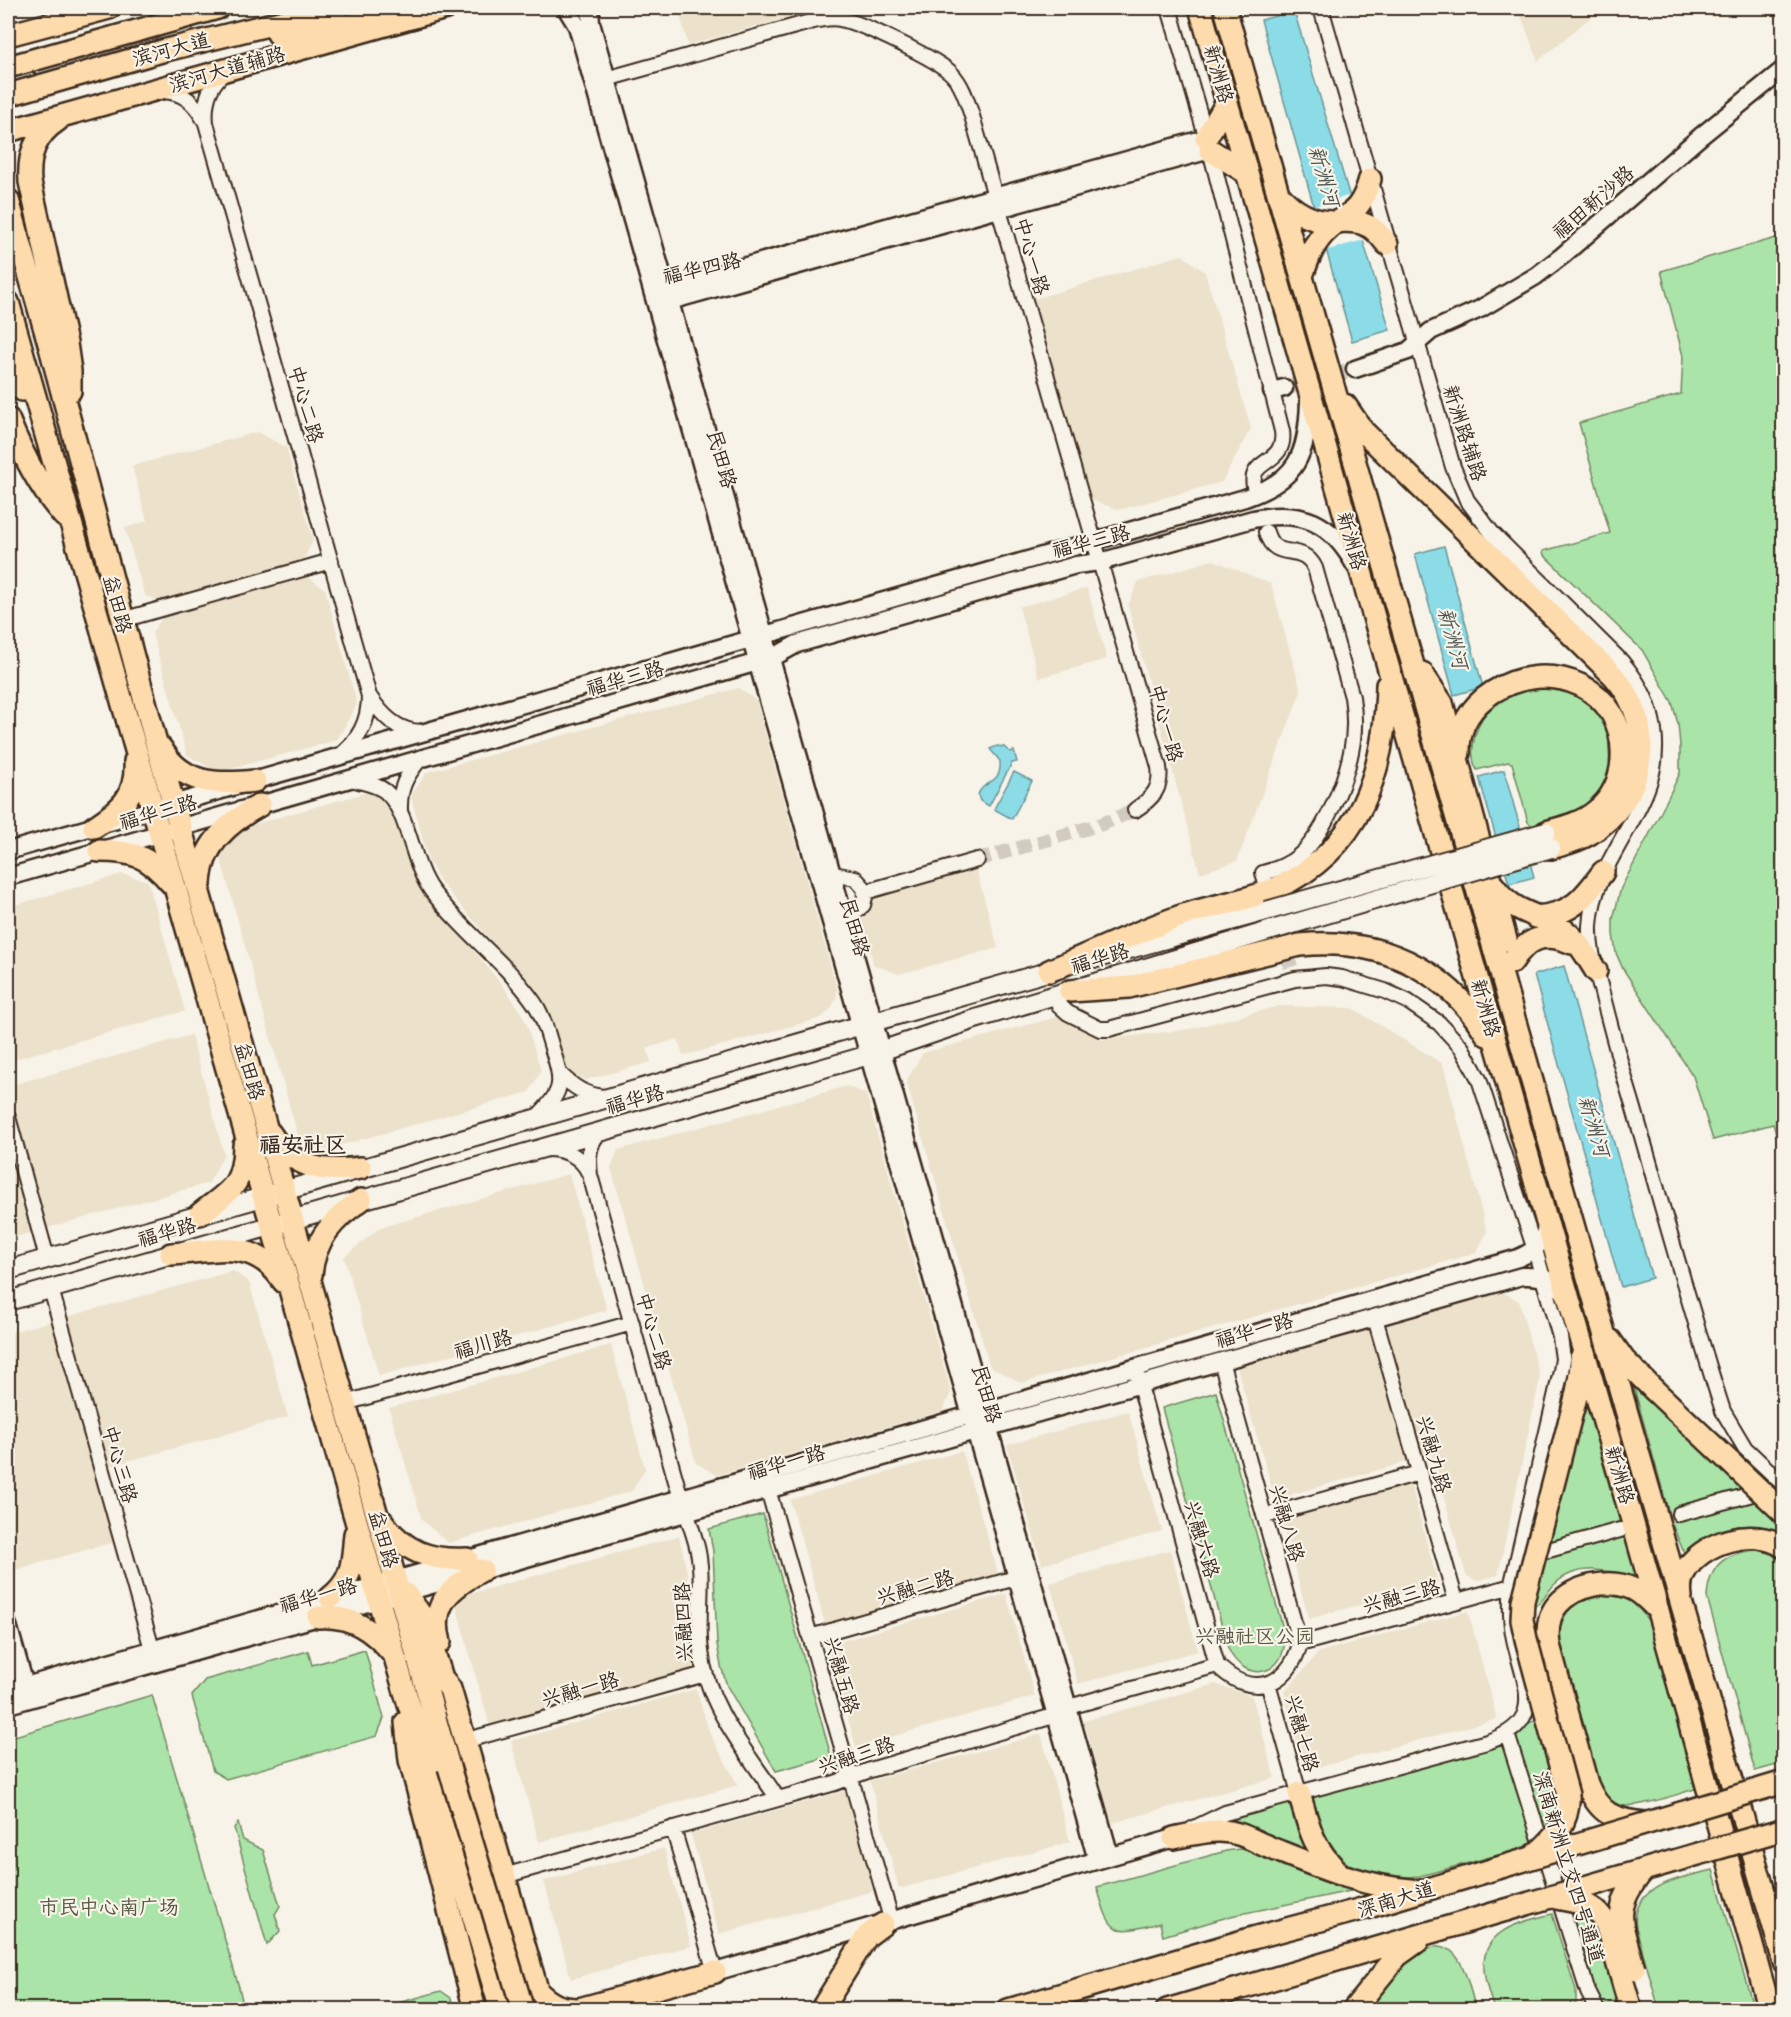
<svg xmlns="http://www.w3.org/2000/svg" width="1791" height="2017" viewBox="0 0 1791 2017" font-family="'Comic Neue','LXGW WenKai TC',sans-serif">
  <rect width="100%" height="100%" fill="#f7f3e8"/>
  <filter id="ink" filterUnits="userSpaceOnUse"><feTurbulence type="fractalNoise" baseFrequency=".0167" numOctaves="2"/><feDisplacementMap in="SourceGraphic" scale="12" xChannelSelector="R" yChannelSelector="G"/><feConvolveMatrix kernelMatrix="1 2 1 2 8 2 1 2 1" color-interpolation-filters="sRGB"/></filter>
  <g filter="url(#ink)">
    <path fill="#ece1cb" d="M 678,8 L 822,8 L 688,45 Z
      M 1518,8 L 1602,8 L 1538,61 Z
      M 1182,255 L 1205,272 L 1251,428 L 1222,482 L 1119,510 L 1089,499 L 1034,299 Z
      M 257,432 L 286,447 L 313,540 L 304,559 L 158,600 L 145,596 L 125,528 L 147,521 L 132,466 Z
      M 1213,560 L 1271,584 L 1301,691 L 1237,861 L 1200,873 L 1128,606 L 1138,582 Z
      M 308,577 L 325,589 L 357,704 L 337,740 L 218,772 L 187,755 L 152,633 L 163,617 Z
      M 1087,588 L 1107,659 L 1039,678 L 1019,607 Z
      M 738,688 L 756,700 L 837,989 L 836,999 L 830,1010 L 821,1018 L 683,1056 L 678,1039 L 647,1048 L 651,1062 L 586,1080 L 564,1070 L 541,1003 L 525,979 L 442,884 L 429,862 L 411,796 L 427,772 Z
      M 368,792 L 391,800 L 412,869 L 425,892 L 503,986 L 520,1010 L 527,1025 L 541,1071 L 529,1092 L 324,1150 L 299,1140 L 220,856 L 234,830 Z
      M 975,865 L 998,948 L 899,974 L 874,965 L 855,899 Z
      M 122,874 L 148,881 L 185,1011 L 8,1061 L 8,907 Z
      M 1279,1006 L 1352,1008 L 1443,1064 L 1487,1232 L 1476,1253 L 1022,1383 L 990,1367 L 906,1081 L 923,1053 L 1057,1017 L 1094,1032 L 1097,1040 L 1190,1029 Z
      M 191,1035 L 224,1154 L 209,1183 L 8,1239 L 8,1086 Z
      M 847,1086 L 866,1094 L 951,1392 L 943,1411 L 717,1475 L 696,1463 L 611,1168 L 618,1150 Z
      M 569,1174 L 607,1310 L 379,1376 L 344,1257 L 379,1228 Z
      M 233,1271 L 249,1282 L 288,1417 L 95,1470 L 114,1542 L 15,1570 L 8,1543 L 8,1333 Z
      M 1502,1292 L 1519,1301 L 1540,1378 L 1498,1575 L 1476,1581 L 1466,1575 L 1432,1455 L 1275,1499 L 1237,1367 Z
      M 611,1345 L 645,1469 L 632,1491 L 448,1543 L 422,1520 L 389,1408 Z
      M 1128,1411 L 1162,1531 L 1042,1565 L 1007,1445 Z
      M 962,1451 L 999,1577 L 826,1627 L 790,1500 Z
      M 1409,1479 L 1438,1583 L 1309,1619 L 1280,1516 Z
      M 679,1536 L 688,1577 L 689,1641 L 693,1671 L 490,1727 L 454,1598 Z
      M 1170,1550 L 1198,1651 L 1078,1684 L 1050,1583 Z
      M 1006,1594 L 1035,1696 L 856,1747 L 827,1645 Z
      M 1468,1611 L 1497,1719 L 1305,1771 L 1284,1693 L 1319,1652 Z
      M 1215,1684 L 1252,1696 L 1275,1778 L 1112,1823 L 1084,1721 Z
      M 696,1689 L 710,1734 L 738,1785 L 539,1842 L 511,1741 Z
      M 1041,1734 L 1070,1842 L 899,1889 L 870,1781 Z
      M 845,1791 L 873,1891 L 719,1934 L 691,1834 Z
      M 664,1848 L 691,1946 L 571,1979 L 544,1881 Z"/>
    <path fill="#aae4a8" stroke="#728763" stroke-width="1.5" d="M 1783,236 L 1783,1155 L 1773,1124 L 1713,1140 L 1693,1076 L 1623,969 L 1616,953 L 1613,934 L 1613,919 L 1621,888 L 1661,812 L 1680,773 L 1680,745 L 1678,724 L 1672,702 L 1642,650 L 1544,555 L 1543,551 L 1610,533 L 1579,423 L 1681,394 L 1683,356 L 1661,271 Z
      M 1540,683 L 1585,697 L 1603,718 L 1608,732 L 1610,769 L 1608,781 L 1592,806 L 1534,828 L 1528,822 L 1512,763 L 1508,762 L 1477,770 C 1464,748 1482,707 1504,695 C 1514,689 1528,687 1540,683 Z
      M 1632,1381 L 1783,1516 L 1783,1536 C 1774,1534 1766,1529 1756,1527 C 1727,1520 1705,1541 1687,1560 L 1672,1524 Z
      M 1216,1392 L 1284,1632 C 1290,1675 1245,1687 1228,1648 L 1162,1408 Z
      M 1583,1399 L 1597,1434 L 1637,1577 L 1635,1579 C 1610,1569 1577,1563 1555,1584 C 1547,1591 1543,1604 1532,1607 Z
      M 763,1514 L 831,1756 L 776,1771 L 727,1686 L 721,1666 L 717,1644 L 713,1551 L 709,1529 Z
      M 1760,1550 L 1770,1553 L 1783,1563 L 1784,1763 L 1755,1771 L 1707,1597 C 1709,1563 1728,1551 1760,1550 Z
      M 1603,1592 C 1632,1597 1633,1600 1650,1623 L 1695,1789 C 1677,1794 1625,1814 1609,1802 C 1604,1799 1600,1793 1596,1788 L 1557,1637 C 1566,1605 1573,1601 1603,1592 Z
      M 365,1650 L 384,1718 L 377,1736 L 226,1779 L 213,1771 L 192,1696 L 205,1680 L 308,1651 L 312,1665 Z
      M 152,1695 L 239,1987 L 244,2009 L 8,2009 L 8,1738 Z
      M 1537,1720 L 1554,1782 L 1555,1807 L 1549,1828 L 1536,1842 L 1513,1851 L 1420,1876 L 1396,1878 L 1357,1871 L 1336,1861 L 1328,1848 L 1308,1797 Z
      M 1295,1801 L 1320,1858 L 1219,1823 Z
      M 238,1823 L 243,1840 L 263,1850 L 280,1906 L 275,1914 L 280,1931 L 267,1945 L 234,1828 Z
      M 1240,1849 L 1259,1852 L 1355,1890 L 1231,1916 L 1163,1936 L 1160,1923 C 1111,1935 1111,1935 1097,1887 L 1226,1851 Z
      M 1713,1870 L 1754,2009 L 1659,2009 L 1636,1928 C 1629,1884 1683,1878 1713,1870 Z
      M 1573,1910 L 1581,1910 L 1598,1926 L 1623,2009 L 1601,2009 L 1569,1911 Z
      M 1552,1914 L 1576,1990 L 1576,2003 L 1572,2009 L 1494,2009 C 1490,1996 1484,1982 1484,1968 C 1482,1929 1523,1921 1552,1914 Z
      M 1438,1946 C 1464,1947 1469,1989 1476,2009 L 1361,2010 L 1414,1952 Z
      M 441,1991 L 451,1998 L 454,2009 L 383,2009 L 383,2007 Z"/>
    <path fill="#8cdce7" stroke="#6c9597" stroke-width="1.5" d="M 1294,11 L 1390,330 L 1352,341 L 1261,20 Z
      M 1444,546 L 1483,687 L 1454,695 L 1415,554 Z
      M 997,746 L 1004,747 L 1010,752 L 1014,751 L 1017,762 L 1012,763 L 989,806 L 980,801 L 978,795 C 983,779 1002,786 1000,761 L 990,749 Z
      M 1504,770 L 1534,877 L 1509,884 L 1479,777 Z
      M 1014,772 L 1032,781 L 1012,819 L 994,809 Z
      M 1564,966 L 1652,1278 L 1621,1287 L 1534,975 Z"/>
    <path fill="#f7f3e8" d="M 1351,195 L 1364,240 L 1324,251 L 1311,207 Z"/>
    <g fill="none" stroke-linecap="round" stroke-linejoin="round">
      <path stroke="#d1cbc0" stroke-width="14" stroke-dasharray="14 7" stroke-linecap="butt" d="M 1254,486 L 1265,527
        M 977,860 L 1102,824 L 1135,810
        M 1271,900 L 1291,967
        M 1626,1529 L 1679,1514"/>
      <path stroke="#d1cbc0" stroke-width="16" stroke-dasharray="16 8" stroke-linecap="butt" d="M 1284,388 L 1355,369"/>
      <g stroke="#3b2a1e" stroke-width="18">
        <path id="minor" d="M 1169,8 L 1210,150 L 1282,431 C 1287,465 1248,458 1254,486
          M 1321,8 L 1453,467 L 1467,500 L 1492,533 L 1622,662 C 1639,682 1651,705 1654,731 C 1665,807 1594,851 1590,926 C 1589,951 1597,972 1603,997 C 1612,1032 1621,1067 1632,1102 C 1662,1205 1690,1309 1723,1411 L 1745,1448 L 1784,1485
          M 224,73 C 208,86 204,103 206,123 L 369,696 C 369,722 359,739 340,756
          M 599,81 L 817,20 C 825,19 832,17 840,19 C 860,22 939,60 952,74 C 963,86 967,101 972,116 L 1159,767 C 1162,788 1153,798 1135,810
          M 163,91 C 184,92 195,103 205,121
          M 122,620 L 331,561
          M 369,696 C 382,715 397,732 422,732
          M 351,779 C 362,782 376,784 385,791 C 409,811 411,862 431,890 C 452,918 483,945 507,970 C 518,982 530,995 538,1009 C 545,1022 548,1035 552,1048 C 563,1083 564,1091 537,1117
          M 400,811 C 399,788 406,776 420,759
          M 833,874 L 855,878 L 864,888 L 865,897 L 863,905 L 846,920
          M 1266,884 L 1263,873 C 1277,869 1289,865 1300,855 C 1324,834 1345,783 1351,752 C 1355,734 1355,716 1352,697 L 1315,568 C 1301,540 1275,564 1266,532
          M 865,892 L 977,860
          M 1056,995 L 1059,1005 L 1068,1013 L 1100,1029 L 1109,1029 L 1295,979 L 1326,976 L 1342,978 L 1385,991 L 1407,1001 L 1439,1023 L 1462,1048 L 1479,1079 L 1535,1250 L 1560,1337 L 1563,1359 L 1561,1371 L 1512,1583 C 1510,1603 1510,1620 1514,1639 C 1524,1685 1548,1722 1487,1742 L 1225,1813 L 1192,1829
          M 559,1073 C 573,1087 586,1096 606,1097
          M 8,1117 L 47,1258
          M 599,1132 C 588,1146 588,1158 590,1175 C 618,1276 647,1377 675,1478 C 681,1500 690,1521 696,1543 C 706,1578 696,1615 701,1651 C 707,1708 748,1753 778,1799
          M 546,1149 C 565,1149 581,1156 589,1173
          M 51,1289 L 152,1649
          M 1375,1318 L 1456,1601
          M 1137,1375 L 1217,1665 C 1250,1699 1288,1688 1300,1644 L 1221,1361
          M 345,1403 L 632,1323
          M 765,1479 L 892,1922
          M 1679,1514 L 1767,1490
          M 1265,1516 L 1419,1473
          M 1531,1555 L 1620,1530
          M 810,1637 L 1026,1575
          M 1300,1644 L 1512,1586
          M 1268,1683 L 1299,1793
          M 1507,1734 L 1588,1992 L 1597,2010
          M 464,1741 L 705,1674
          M 673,1828 L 715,1972
          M 504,1876 L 835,1783 L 870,1770 L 1057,1715 L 1069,1707 L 1217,1665"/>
      </g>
      <g stroke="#3b2a1e" stroke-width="21">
        <path id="tertiary" d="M 566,8 L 577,26 L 1097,1860
          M 590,8 L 591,23 L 1110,1856
          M 659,294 L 667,288 L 1206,138
          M 661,300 L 670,301 L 1210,150
          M 1355,369 L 1408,351 L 1431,331 L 1480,309 L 1536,276 L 1562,256 L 1701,136 L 1784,69
          M 1272,391 L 1284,388
          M 8,851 L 1245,498 C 1297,480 1307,456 1309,402
          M 8,877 L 772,658 L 797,644 L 1076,565 L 1100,562 L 1253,519 C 1302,509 1332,522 1356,567
          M 8,1625 L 28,1696
          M 8,1691 L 1518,1258 C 1536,1251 1545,1241 1547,1221
          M 8,1705 L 1522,1276 C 1542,1275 1555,1280 1567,1296
          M 715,1972 L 1174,1838"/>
      </g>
      <g stroke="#3b2a1e" stroke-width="22">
        <path id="secondary" d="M 1097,958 L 1266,911
          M 8,1270 L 1061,968
          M 8,1301 L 869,1055 L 972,1020 L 1272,930"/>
      </g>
      <g stroke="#3b2a1e" stroke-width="26">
        <path id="primary" d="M 1200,8 L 1658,1611 L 1770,2010
          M 1225,8 L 1784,1962
          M 8,35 L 109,8
          M 58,120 C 35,135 28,155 30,182 L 66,343 L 70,371 L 70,391
          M 8,131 L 446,8
          M 1206,138 L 1227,102
          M 1210,150 L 1247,173
          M 1279,195 C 1294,212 1311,222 1333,222 C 1344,221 1356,220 1366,225 C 1375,228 1381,237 1387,244
          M 8,200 L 50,347 L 155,739 L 449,1767
          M 1302,276 C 1307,262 1311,249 1320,238 C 1342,210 1358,223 1370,179
          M 8,302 L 405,1692 L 431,1774 L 501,2010
          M 8,357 L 22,390
          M 1345,405 L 1363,431 L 1614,676 C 1658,726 1647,799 1589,834 C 1578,841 1564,844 1551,848
          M 8,419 C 21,451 41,490 64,516
          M 1422,673 L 1442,703 L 1506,940
          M 161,748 C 183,785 216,785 255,781
          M 1459,753 C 1458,727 1471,706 1493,692 C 1549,656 1626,687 1622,759 C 1621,779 1612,799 1596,811 C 1582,823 1564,827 1546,832
          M 94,827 C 122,809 137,796 135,761
          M 99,851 C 134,851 148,856 171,883
          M 200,885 C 201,845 228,823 260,805
          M 1493,885 C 1514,915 1536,912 1564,930 C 1578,940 1587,957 1596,971
          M 1535,917 C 1571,915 1583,899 1603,872
          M 1512,962 C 1527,938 1545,931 1572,943
          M 1049,971 C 1094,952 1138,931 1184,915 C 1214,905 1247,901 1276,888 C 1361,850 1385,771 1387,685
          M 1070,991 L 1129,987 L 1300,945 C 1378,937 1445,967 1487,1035
          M 270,1133 C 292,1168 323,1173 361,1168
          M 200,1214 C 230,1190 243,1187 244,1146
          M 171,1254 C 218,1251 254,1237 284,1282
          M 311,1275 C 314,1240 333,1219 361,1200
          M 1610,1340 L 1624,1360 L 1653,1389
          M 1570,1419 C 1576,1399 1581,1379 1581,1358
          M 382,1521 C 404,1552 430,1561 467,1559
          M 405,1593 L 423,1618 L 442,1678 L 450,1689 L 543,2010
          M 1681,1597 C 1680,1589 1680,1580 1684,1573 C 1700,1542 1754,1526 1784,1547
          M 330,1598 C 354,1579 352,1562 355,1534
          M 318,1617 C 351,1615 372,1629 392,1653
          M 440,1642 C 429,1603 452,1587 482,1570
          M 406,1722 L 410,1760 L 475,2010
          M 1299,1793 C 1309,1827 1312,1846 1338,1872
          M 1645,1823 C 1614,1820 1599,1814 1587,1784 L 1549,1645 C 1547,1631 1548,1615 1558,1604 C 1575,1585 1610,1578 1633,1589 C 1643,1594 1650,1602 1658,1610
          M 1174,1838 C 1188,1835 1204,1831 1219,1831 C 1240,1831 1253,1841 1271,1848 C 1316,1866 1362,1886 1411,1890
          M 537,1991 C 550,2004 560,2009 579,2009 L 715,1972
          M 821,2010 L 867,1936 L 883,1924
          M 1008,2010 L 1253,1938 L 1362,1909 L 1498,1868
          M 1167,2010 L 1506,1910
          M 1353,2010 L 1397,1956 L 1418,1941"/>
      </g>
      <g stroke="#3b2a1e" stroke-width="26">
        <path id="trunk" d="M 278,34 L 414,17
          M 8,67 L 218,8
          M 8,95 L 162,51 L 337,8"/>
      </g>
      <use href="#minor" stroke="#f7f3e8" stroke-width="14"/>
      <use href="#tertiary" stroke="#f7f3e8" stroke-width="16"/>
      <use href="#secondary" stroke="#f7f3e8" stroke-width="18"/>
      <use href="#primary" stroke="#fedbac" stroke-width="21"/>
      <use href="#trunk" stroke="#fedbac" stroke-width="21"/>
      <g stroke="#3b2a1e" stroke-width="22" stroke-linecap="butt">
        <path id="secondary-bridge" d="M 1266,911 L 1546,832
          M 1272,930 L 1551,848"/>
      </g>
      <g stroke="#3b2a1e" stroke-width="26" stroke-linecap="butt">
        <path id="primary-bridge" d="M 1653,1389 L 1784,1513
          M 449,1767 L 523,2010
          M 1533,1857 C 1553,1840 1570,1823 1568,1795 L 1526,1639 L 1522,1620 L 1523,1601 L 1570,1419
          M 1498,1868 L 1784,1782
          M 1556,1898 C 1578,1902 1598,1903 1607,1927 L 1631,2010
          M 1506,1910 L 1784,1829
          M 1634,1969 C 1622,1925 1610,1909 1643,1871"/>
      </g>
      <use href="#secondary-bridge" stroke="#f7f3e8" stroke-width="18"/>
      <use href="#primary-bridge" stroke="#fedbac" stroke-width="21"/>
    </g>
  </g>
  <g text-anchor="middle" stroke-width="4.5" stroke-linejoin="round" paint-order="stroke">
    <g font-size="20" fill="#3b2a1e" stroke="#f7f3e8">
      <text transform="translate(171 49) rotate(-15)" y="7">滨河大道</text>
      <text transform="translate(227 69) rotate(-16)" y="7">滨河大道辅路</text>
      <text transform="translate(1219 74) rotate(74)" y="7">新洲路</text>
      <text transform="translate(1593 202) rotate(-41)" y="7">福田新沙路</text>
      <text transform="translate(1032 256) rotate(74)" y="7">中心一路</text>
      <text transform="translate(702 268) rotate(-13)" y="7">福华四路</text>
      <text transform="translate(306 404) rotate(74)" y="7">中心二路</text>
      <text transform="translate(1465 433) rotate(72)" y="7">新洲路辅路</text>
      <text transform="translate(722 459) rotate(74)" y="7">民田路</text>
      <text transform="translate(1091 541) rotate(-14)" y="7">福华三路</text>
      <text transform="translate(1352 541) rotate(74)" y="7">新洲路</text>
      <text transform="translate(118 604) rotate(75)" y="7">益田路</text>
      <text transform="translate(625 678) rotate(-16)" y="7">福华三路</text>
      <text transform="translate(1166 723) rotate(75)" y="7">中心一路</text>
      <text transform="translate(158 812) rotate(-16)" y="7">福华三路</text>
      <text transform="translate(855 927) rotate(74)" y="7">民田路</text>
      <text transform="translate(1100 958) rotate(-17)" y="7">福华路</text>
      <text transform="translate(1486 1008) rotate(74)" y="7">新洲路</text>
      <text transform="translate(250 1071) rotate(74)" y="7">益田路</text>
      <text transform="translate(635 1099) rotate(-16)" y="7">福华路</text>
      <text transform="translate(167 1232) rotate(-16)" y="7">福华路</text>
      <text transform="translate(1254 1330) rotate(-16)" y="7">福华一路</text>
      <text transform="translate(654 1331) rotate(74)" y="7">中心二路</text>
      <text transform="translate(483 1344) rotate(-16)" y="7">福川路</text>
      <text transform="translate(987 1394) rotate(74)" y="7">民田路</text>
      <text transform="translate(1434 1454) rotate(74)" y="7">兴融九路</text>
      <text transform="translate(786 1462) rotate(-16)" y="7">福华一路</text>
      <text transform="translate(120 1464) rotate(74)" y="7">中心三路</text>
      <text transform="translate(1620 1475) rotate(74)" y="7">新洲路</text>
      <text transform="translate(1287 1523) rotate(74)" y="7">兴融八路</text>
      <text transform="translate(384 1539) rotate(74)" y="7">益田路</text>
      <text transform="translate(1202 1539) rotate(74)" y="7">兴融六路</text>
      <text transform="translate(915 1587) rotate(-16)" y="7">兴融二路</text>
      <text transform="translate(318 1595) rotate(-16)" y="7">福华一路</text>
      <text transform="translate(1401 1596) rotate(-15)" y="7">兴融三路</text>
      <text transform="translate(683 1622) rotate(-92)" y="7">兴融四路</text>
      <text transform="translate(842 1675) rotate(74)" y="7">兴融五路</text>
      <text transform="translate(580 1689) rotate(-16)" y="7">兴融一路</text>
      <text transform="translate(1302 1733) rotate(75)" y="7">兴融七路</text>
      <text transform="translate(856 1755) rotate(-18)" y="7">兴融三路</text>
      <text transform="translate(1569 1867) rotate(73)" y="7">深南新洲立交四号通道</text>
      <text transform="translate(1396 1899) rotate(-17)" y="7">深南大道</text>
    </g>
    <g font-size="20" fill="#575840" stroke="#f7f3e8">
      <text x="1255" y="1643">兴融社区公园</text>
      <text x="109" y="1914">市民中心南广场</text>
    </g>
    <g font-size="21" font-style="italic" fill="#4f5650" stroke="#f7f3e8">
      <text transform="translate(1324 176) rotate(74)" y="7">新洲河</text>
      <text transform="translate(1453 638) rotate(75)" y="7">新洲河</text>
      <text transform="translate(1594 1126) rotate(74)" y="7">新洲河</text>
    </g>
    <g font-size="22" font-weight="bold" fill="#3b2a1e" stroke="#f7f3e8">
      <text x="303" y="1152">福安社区</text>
    </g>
  </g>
  <rect width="1791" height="2017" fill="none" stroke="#f7f3e8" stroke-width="30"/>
  <rect x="15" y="15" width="1761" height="1987" fill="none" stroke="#3b2a1e" stroke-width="2" filter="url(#ink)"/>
</svg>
